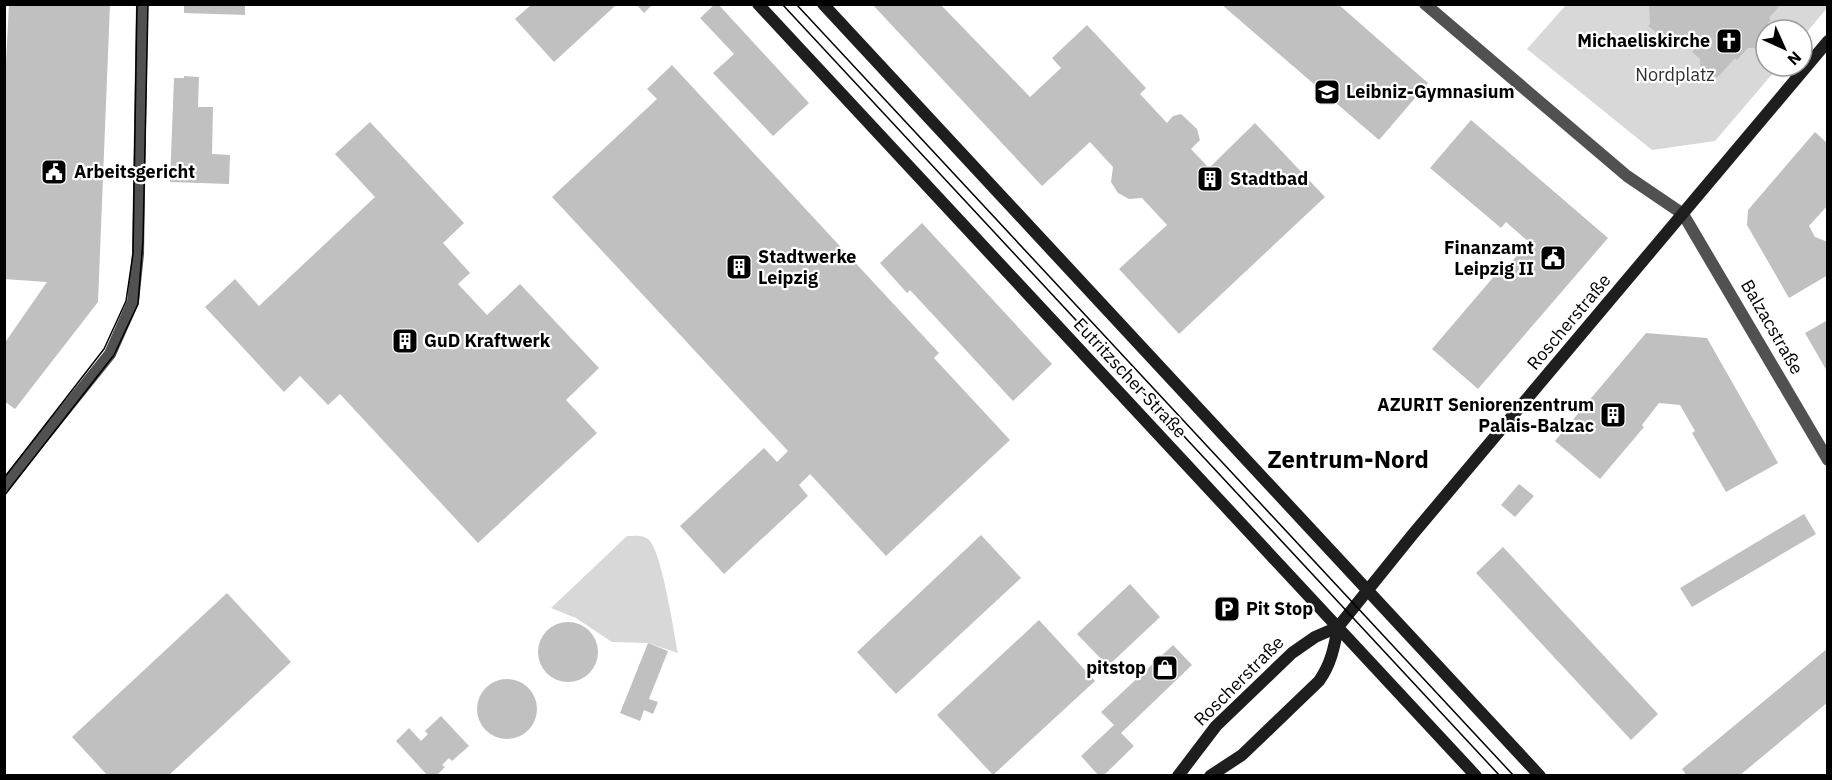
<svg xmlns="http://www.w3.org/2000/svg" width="1832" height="780" viewBox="0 0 1832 780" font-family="'IBM Plex Sans',sans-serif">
  <rect width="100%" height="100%" fill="#fff"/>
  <path fill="#d8d8d8" d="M 1566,5 L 1827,5 L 1827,8 L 1802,38 L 1802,30 L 1766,30 L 1766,66 L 1779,66 L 1715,141 L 1652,150 L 1527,49 Z
    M 627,536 C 634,536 643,534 649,540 C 662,552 674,633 678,653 L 648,643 L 612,642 L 576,618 L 551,608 Z"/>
  <path fill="#c0c0c0" d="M 9,4 L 110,4 L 98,302 L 15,409 L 4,401 L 4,344 L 47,282 L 4,279 L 4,102 Z
    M 184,4 L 245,4 L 245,15 L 184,13 Z
    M 636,4 L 653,4 L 644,13 Z
    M 715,4 L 718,4 L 809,103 L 773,136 L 713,73 L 734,54 L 700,18 Z
    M 872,4 L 940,4 L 1030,97 L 1061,68 L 1052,58 L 1087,25 L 1146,88 L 1140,94 L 1167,123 L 1173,116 L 1181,114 L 1197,129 L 1200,140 L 1191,149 L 1209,168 L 1255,123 L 1325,197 L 1179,334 L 1119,269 L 1167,225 L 1142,198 L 1129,199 L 1118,193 L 1111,182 L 1113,167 L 1090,142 L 1042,186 Z
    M 1221,4 L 1338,4 L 1428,83 L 1379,140 Z
    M 1649,4 L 1781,4 L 1769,18 L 1771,20 L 1760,33 L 1762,41 L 1756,48 L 1748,48 L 1737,60 L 1735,58 L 1718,77 L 1707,77 L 1700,71 L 1700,59 L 1692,52 L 1700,44 L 1693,38 L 1694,41 L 1691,42 L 1690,40 L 1670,41 L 1670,44 L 1667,44 L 1667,41 L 1648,26 L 1650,24 Z
    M 531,5 L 616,5 L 554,62 L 515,19 Z
    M 672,65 L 939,353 L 934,358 L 1010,440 L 886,556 L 810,474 L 799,485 L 808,496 L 724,574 L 680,526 L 764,448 L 777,462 L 788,451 L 552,197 L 657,99 L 647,89 Z
    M 184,76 L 199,77 L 198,107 L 213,107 L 212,154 L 230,155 L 229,184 L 170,182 L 174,78 L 184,78 Z
    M 1471,120 L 1608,238 L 1478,389 L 1432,349 L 1496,274 L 1499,276 L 1529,242 L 1506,222 L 1501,228 L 1430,168 Z
    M 370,122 L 464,223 L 443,243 L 470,273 L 458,284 L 487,315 L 520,284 L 599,368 L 566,400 L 597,433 L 478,543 L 340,394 L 328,405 L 300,376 L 284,392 L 205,307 L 235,279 L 259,306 L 375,197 L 335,154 Z
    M 1815,132 L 1828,144 L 1828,205 L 1809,226 L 1815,237 L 1828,242 L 1828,275 L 1789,298 L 1747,225 L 1748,210 Z
    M 922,223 L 1052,364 L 1013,401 L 910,290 L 907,293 L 880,263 Z
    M 1828,320 L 1828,373 L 1805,333 Z
    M 1646,333 L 1707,338 L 1778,463 L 1726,492 L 1692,433 L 1695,431 L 1680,405 L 1659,403 L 1642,425 L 1644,427 L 1600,479 L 1555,441 Z
    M 1519,484 L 1534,496 L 1515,517 L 1501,505 Z
    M 1804,514 L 1816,534 L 1692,607 L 1680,588 Z
    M 981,535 L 1021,578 L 896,694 L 857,652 Z
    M 1503,547 L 1658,714 L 1631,740 L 1476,573 Z
    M 1130,584 L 1160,617 L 1108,666 L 1077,634 Z
    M 227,593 L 291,662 L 168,776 L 108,776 L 72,737 Z
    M 1039,620 L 1095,681 L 993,775 L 937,715 Z
    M538 652a30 30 0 1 1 60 0a30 30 0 1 1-60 0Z
    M 648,643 L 668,651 L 649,699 L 658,702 L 653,714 L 644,710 L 640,721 L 620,713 Z
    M 1173,645 L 1192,665 L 1121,733 L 1134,746 L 1103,776 L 1099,776 L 1081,756 L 1114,725 L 1101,712 Z
    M 1828,648 L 1828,702 L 1739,776 L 1687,776 L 1682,769 Z
    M477 709a30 30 0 1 1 60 0a30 30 0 1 1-60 0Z
    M 441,716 L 469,746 L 452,761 L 449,758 L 442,765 L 445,767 L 436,776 L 428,776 L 396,741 L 409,728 L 421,741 L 428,734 L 425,731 Z"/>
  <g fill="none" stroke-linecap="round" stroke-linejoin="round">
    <path stroke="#515151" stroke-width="12" d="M 1425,4 L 1627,176 L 1683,214 L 1828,460
      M 4,486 L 110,354 L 133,302 L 138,254 L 142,4"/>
    <path stroke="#1e1e1e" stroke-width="12" d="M 758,4 L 1476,776
      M 823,4 L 1540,776
      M 1178,776 L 1216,726 L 1292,653 L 1315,637 L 1338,627 L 1413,534 L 1828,41
      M 1210,776 L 1242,755 L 1319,681 C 1331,664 1334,648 1338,627"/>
    <path stroke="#000" stroke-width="1.5" d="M 782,4 L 1500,776
      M 796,4 L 1514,776
      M 4,478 L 104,349 L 126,301 L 133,254 L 137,4
      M 4,496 L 114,355 L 138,304 L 143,240 L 148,4"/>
  </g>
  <defs>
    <g id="church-square" transform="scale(1.35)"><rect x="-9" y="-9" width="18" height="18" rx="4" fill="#000" stroke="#fff"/><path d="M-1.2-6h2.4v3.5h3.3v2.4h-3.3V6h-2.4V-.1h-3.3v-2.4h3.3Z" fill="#fff"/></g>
    <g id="school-square" transform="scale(1.35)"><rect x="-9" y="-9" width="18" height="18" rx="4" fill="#000" stroke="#fff"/><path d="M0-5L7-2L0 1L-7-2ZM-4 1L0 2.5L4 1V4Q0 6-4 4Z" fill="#fff"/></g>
    <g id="civic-square" transform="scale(1.35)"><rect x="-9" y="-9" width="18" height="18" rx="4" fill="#000" stroke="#fff"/><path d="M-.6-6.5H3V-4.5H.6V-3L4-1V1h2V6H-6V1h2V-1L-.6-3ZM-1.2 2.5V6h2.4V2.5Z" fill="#fff"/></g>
    <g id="building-square" transform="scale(1.35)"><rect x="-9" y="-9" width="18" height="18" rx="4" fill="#000" stroke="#fff"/><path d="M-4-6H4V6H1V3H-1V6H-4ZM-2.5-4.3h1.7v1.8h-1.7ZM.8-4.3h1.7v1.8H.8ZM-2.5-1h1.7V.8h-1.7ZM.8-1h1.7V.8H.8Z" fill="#fff"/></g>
    <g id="parking-square" transform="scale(1.35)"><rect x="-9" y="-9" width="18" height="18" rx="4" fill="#000" stroke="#fff"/><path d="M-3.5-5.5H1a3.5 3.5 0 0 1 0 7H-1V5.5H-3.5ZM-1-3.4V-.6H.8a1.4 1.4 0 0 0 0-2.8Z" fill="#fff"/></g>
    <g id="shop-square" transform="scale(1.35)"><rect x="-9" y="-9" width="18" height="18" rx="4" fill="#000" stroke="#fff"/><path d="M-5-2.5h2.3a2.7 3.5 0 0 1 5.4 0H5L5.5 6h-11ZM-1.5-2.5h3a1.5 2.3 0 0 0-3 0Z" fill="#fff"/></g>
  </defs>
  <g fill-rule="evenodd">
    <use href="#church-square" x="1729" y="41"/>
    <use href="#school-square" x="1327" y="92"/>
    <use href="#civic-square" x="54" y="172"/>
    <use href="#building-square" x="1210" y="179"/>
    <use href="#civic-square" x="1553" y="258"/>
    <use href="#building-square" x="739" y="267"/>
    <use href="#building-square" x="405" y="341"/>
    <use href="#building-square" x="1613" y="415"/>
    <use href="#parking-square" x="1227" y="609"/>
    <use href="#shop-square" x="1165" y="668"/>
  </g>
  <g text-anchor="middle" stroke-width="4.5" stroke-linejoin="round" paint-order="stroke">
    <g font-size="18" font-weight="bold" fill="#000" stroke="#fff" text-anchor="start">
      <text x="1710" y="47" text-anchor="end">Michaeliskirche</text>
      <text x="1346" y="98">Leibniz-Gymnasium</text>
      <text x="74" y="178">Arbeitsgericht</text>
      <text x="1230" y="185">Stadtbad</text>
      <text x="1534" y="254" text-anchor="end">Finanzamt<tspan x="1534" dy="21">Leipzig II</tspan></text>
      <text x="758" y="263">Stadtwerke<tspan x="758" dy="21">Leipzig</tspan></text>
      <text x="424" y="347">GuD Kraftwerk</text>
      <text x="1594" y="411" text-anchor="end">AZURIT Seniorenzentrum<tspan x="1594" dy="21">Palais-Balzac</tspan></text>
      <text x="1246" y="615">Pit Stop</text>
      <text x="1146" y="674" text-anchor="end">pitstop</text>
    </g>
    <g font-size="18" fill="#2f2f2f" stroke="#fff">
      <text x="1675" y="81">Nordplatz</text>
    </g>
    <g font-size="18" fill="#000" stroke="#fff">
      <text transform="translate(1569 322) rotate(-50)" y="6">Roscherstraße</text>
      <text transform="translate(1772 327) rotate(60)" y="6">Balzacstraße</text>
      <text transform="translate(1130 378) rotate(47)" y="6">Eutritzscher Straße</text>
      <text transform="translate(1239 681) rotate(-45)" y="6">Roscherstraße</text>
    </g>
    <g font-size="24" font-weight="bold" fill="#000" stroke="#fff">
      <text x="1348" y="468">Zentrum-Nord</text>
    </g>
  </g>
  <rect width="1832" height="780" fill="none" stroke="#000000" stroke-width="12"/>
  <g transform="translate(1784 48) rotate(135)"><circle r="28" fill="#ffffff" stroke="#999999" stroke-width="1.5"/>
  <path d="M0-4.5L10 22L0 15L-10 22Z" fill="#000000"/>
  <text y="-9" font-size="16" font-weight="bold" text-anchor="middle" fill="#000000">N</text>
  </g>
</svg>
